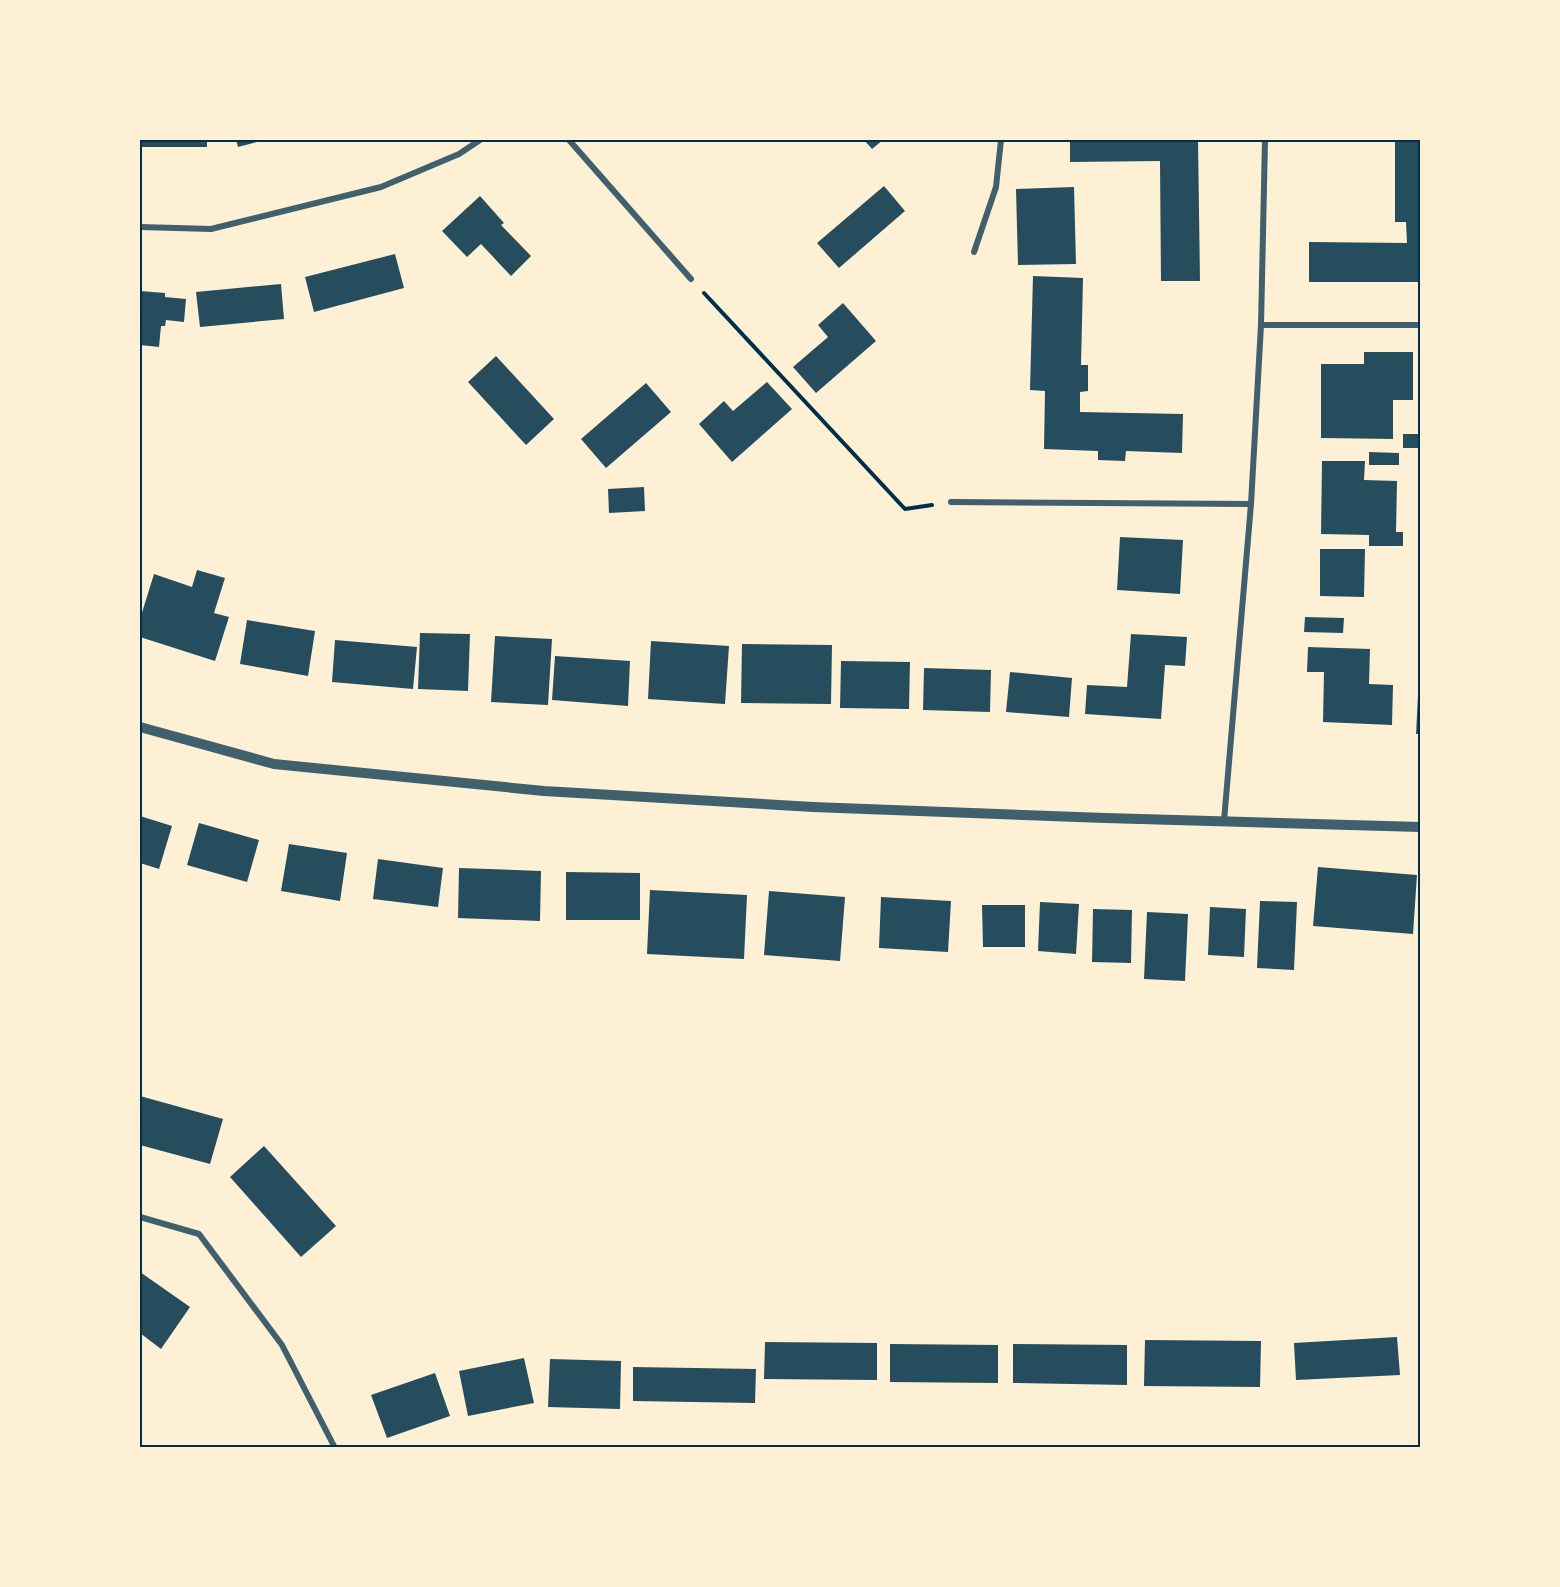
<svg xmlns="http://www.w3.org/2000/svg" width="1560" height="1587" viewBox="0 0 1560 1587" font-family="Signika,sans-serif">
  <rect width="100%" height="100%" fill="#fdf0d5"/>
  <path fill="#264d5e" d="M 140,140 L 207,140 L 207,147 L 140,147 Z
    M 236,140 L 265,140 L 238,147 Z
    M 864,140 L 883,140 L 872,149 Z
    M 1070,140 L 1198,140 L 1200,281 L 1161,281 L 1160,161 L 1070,162 Z
    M 1395,140 L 1420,140 L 1420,282 L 1309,282 L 1309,242 L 1407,243 L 1406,222 L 1395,222 Z
    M 884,186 L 905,211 L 839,268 L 817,243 Z
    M 1074,187 L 1076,264 L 1018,265 L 1016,189 Z
    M 480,196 L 504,223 L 501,225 L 531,256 L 511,276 L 481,244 L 467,257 L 442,231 Z
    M 395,254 L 404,288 L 314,312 L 305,277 Z
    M 1033,276 L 1083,278 L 1081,365 L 1088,365 L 1088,391 L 1080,392 L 1080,412 L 1183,414 L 1182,453 L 1126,451 L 1125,461 L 1098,460 L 1098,451 L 1044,449 L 1045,391 L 1030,390 Z
    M 281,284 L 284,319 L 200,327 L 196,292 Z
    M 140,291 L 165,293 L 165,297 L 186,299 L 184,322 L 166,320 L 165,326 L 161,326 L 159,347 L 140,345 Z
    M 843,303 L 876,341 L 816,393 L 793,367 L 828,337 L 818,325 Z
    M 1364,352 L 1413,352 L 1413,400 L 1393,400 L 1393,439 L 1321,438 L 1321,364 L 1364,364 Z
    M 496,356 L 554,419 L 526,445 L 468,382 Z
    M 767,382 L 792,409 L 732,462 L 699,424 L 724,401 L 733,411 Z
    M 646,383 L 671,412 L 606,468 L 581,439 Z
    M 1403,434 L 1420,434 L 1420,448 L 1403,448 Z
    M 1369,452 L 1399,453 L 1399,465 L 1369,465 Z
    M 1322,461 L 1365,461 L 1364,480 L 1397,481 L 1396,532 L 1403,532 L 1403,546 L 1369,546 L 1369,535 L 1321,534 Z
    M 644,487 L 645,511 L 609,513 L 608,489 Z
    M 1120,537 L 1183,540 L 1180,594 L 1117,590 Z
    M 1320,549 L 1365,549 L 1364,597 L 1320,596 Z
    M 197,570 L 225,578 L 214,613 L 229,617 L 215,661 L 140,637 L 140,619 L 154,574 L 192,587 Z
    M 1305,617 L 1344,618 L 1343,633 L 1304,632 Z
    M 247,620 L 315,631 L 308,676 L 240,664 Z
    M 420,633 L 470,634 L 468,691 L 418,689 Z
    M 1131,634 L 1187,637 L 1185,666 L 1165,665 L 1161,719 L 1085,714 L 1087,685 L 1127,687 Z
    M 495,636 L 552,639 L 548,705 L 491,702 Z
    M 335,640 L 417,647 L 413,689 L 332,682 Z
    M 651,641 L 729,646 L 725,704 L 648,699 Z
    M 742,644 L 832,645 L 831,704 L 741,703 Z
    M 1308,647 L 1370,649 L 1369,684 L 1393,685 L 1392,725 L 1323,722 L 1324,672 L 1307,672 Z
    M 555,656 L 630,661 L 628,706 L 552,700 Z
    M 841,661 L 910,662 L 909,709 L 840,708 Z
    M 924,668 L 991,670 L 990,712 L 923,710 Z
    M 1010,672 L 1072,678 L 1069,717 L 1006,712 Z
    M 1418,695 L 1420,695 L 1420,734 L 1416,734 Z
    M 140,816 L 172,826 L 159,869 L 140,863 Z
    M 199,823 L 259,840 L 247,882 L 187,865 Z
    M 289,844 L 347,853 L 340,901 L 281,891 Z
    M 378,859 L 443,868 L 438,907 L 373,899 Z
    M 1318,867 L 1417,875 L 1413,934 L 1313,926 Z
    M 459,868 L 541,871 L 540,921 L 458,918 Z
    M 566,872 L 640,873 L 640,920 L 566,920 Z
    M 650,890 L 747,895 L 744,959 L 647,954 Z
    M 769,891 L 845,897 L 840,961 L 764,955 Z
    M 881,897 L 951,901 L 948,952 L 879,948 Z
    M 1260,901 L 1297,902 L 1294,970 L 1257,968 Z
    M 1040,902 L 1079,904 L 1076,954 L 1038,951 Z
    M 982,905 L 1025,905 L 1025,947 L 983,947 Z
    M 1210,907 L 1246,909 L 1244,957 L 1208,955 Z
    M 1093,909 L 1132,910 L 1131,963 L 1092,962 Z
    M 1147,912 L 1188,914 L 1185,981 L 1144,979 Z
    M 140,1096 L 223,1119 L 210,1164 L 140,1145 Z
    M 264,1146 L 336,1226 L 301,1257 L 230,1177 Z
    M 140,1272 L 190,1307 L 161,1349 L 140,1333 Z
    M 1397,1337 L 1400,1375 L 1296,1380 L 1294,1343 Z
    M 1145,1340 L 1261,1341 L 1260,1387 L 1144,1386 Z
    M 765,1342 L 877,1343 L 877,1380 L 764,1379 Z
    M 890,1344 L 998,1345 L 998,1383 L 890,1382 Z
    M 1013,1344 L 1127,1345 L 1127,1385 L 1013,1383 Z
    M 524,1358 L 534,1403 L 468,1416 L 459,1371 Z
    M 550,1359 L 621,1361 L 620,1409 L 548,1407 Z
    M 633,1367 L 756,1369 L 755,1403 L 633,1401 Z
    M 435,1373 L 450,1416 L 387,1438 L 371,1395 Z"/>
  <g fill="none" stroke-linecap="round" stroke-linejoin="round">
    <path stroke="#003049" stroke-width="4" d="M 704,293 L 905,509 L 932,505"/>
    <path stroke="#3f606c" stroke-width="6" d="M 569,140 L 691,279
      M 140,227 L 211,229 L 381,187 L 459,154 L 480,140
      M 974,252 L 996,187 L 1001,140
      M 1261,325 L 1420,325
      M 951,502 L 1251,504
      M 1224,821 L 1251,504 L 1261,325 L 1265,140
      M 140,1217 L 199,1234 L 282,1345 L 335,1448"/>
    <path stroke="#3f606c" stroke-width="10" d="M 140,727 L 274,764 L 544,791 L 813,807 L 1105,818 L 1420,827"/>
  </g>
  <rect width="1560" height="1587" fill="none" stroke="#fdf0d5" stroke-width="282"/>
  <rect x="141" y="141" width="1278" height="1305" fill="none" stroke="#003049" stroke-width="2"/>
</svg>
